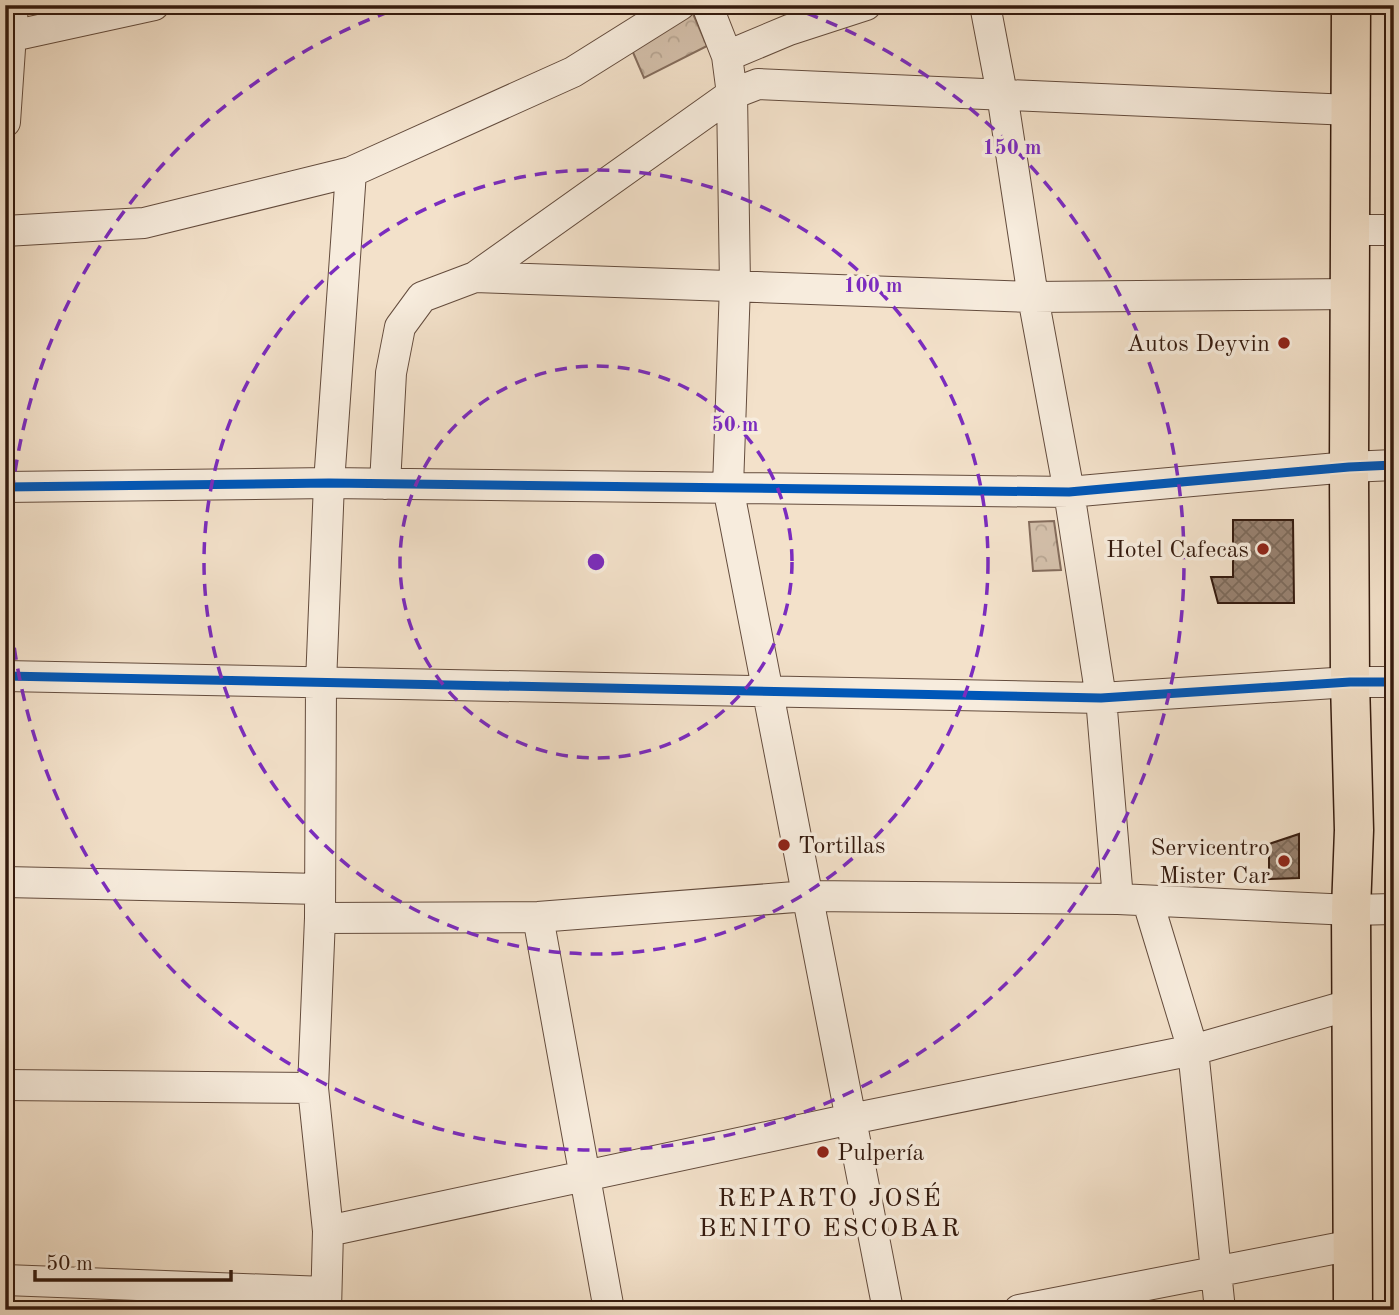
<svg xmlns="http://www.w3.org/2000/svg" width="1399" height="1315" viewBox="0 0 1399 1315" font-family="'Old Standard TT',serif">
  <defs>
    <pattern id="forest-crowns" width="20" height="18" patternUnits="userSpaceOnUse" patternTransform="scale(1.75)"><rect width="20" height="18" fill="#d3bfaa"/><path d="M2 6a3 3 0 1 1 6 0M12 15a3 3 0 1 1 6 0" fill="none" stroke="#b6a491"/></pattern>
    <pattern id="building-cross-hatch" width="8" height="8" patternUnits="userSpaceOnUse" patternTransform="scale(1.75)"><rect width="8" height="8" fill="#978170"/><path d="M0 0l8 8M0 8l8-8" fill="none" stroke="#7c695a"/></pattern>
  </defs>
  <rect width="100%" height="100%" fill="#f3e1ca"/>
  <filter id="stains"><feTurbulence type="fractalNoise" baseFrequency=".00286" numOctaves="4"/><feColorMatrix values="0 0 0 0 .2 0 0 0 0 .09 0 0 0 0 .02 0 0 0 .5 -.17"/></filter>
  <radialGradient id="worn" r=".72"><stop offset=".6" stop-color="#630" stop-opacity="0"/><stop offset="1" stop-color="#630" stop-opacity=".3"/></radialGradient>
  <path fill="url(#forest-crowns)" stroke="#846c5c" stroke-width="2" d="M 691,9 L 707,46 L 644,78 L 632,50 Z
    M 1054,521 L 1061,570 L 1033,571 L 1029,522 Z"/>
  <path fill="url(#building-cross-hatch)" stroke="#341a0e" stroke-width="2" d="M 1233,520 L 1293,520 L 1294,603 L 1218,603 L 1211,577 L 1233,577 Z
    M 1299,834 L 1299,878 L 1269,879 L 1269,844 Z"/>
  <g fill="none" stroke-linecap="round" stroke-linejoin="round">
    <g stroke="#644c3d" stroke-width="32">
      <path id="minor" d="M 707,5 L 727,56 L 732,94 L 735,285 L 728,487 L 888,1310
        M 985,5 L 1002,94 L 1033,297 L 1069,492 L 1101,698 L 1118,899
        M 12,36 L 154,5
        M 727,56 L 789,30 L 866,5
        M 5,122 L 13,5
        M 1350,230 L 1394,230
        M 5,231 L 144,223 L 351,172 L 573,72 L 680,5
        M 475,277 L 1033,297 L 1350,294
        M 385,484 L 391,373 L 400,327 L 422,297 L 475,277 L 732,94 L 758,84 L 1351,110
        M 5,487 L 329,483 L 1069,492 L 1349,467 L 1394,465
        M 5,676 L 1101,698 L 1350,682 L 1394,682
        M 5,882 L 320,889
        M 1148,902 L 1193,1050 L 1220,1310
        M 538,917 L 609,1310
        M 320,918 L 538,917 L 808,896 L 1118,899 L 1351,910 L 1394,909
        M 5,1085 L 313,1088
        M 328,1231 L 851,1119 L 1193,1050 L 1353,1004
        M 5,1280 L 325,1292
        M 326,1310 L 328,1231 L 313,1088 L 320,918 L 321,683 L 329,483 L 351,172
        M 1019,1310 L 1353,1245"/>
    </g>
    <g stroke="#341a0e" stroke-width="41">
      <path id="trunk" d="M 1351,5 L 1349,467 L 1350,682 L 1354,830 L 1351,910 L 1353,1310"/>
    </g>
    <use href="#minor" stroke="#f7ecdd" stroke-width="30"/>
    <use href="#trunk" stroke="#f3e1ca" stroke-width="38"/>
    <g stroke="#f7ecdd" stroke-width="13">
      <path id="cycleway" d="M 5,487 L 329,483 L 1069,492 L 1349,467 L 1394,465
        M 5,676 L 1101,698 L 1350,682 L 1394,682"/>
    </g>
    <use href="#cycleway" stroke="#0057b8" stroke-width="9"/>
  </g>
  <g fill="none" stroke="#7b2cbf" stroke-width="3.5" stroke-dasharray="12 9">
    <circle cx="596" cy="562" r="196"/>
    <circle cx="596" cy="562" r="392"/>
    <path d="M787 6A588 588 0 1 1 405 6"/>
  </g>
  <g fill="#8f2418" stroke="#f7ecdd" stroke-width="2.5">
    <circle cx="1284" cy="343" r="7"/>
    <circle cx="1263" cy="549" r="7"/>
    <circle cx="784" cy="845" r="7"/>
    <circle cx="1284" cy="861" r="7"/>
    <circle cx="823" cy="1152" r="7"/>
  </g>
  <g text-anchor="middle" stroke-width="7" stroke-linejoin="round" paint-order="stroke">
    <g font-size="24" fill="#341a0e" stroke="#f7ecdd" text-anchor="end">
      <text x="1270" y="351">Autos Deyvin</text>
      <text x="1249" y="557">Hotel Cafecas</text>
      <text x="798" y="853" text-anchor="start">Tortillas</text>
      <text x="1270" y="855">Servicentro<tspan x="1270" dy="28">Mister Car</tspan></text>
      <text x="837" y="1160" text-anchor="start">Pulpería</text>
    </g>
    <g font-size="26" letter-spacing="2" fill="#341a0e" stroke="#f7ecdd">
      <text x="830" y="1206">REPARTO JOSÉ<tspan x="830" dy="30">BENITO ESCOBAR</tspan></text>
    </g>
  </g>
  <circle cx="596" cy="562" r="10" fill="#7b2cbf" stroke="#f7ecdd" stroke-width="3.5"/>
  <g font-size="21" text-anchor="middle" font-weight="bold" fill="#7b2cbf" stroke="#f7ecdd" stroke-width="7" stroke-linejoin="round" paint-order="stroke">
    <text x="1012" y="154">150 m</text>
    <text x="873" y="292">100 m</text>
    <text x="735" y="431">50 m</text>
  </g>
  <rect width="1399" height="1315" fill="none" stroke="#f3e1ca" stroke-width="28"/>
  <rect x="7" y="7" width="1385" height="1301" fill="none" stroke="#341a0e" stroke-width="3.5"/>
  <rect x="14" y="14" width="1371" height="1287" fill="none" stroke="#341a0e" stroke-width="2"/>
  <path d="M35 1270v10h196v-10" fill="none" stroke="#341a0e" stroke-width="3.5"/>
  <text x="46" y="1270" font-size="21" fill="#341a0e" stroke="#f7ecdd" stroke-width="5" paint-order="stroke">50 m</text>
  <rect width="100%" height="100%" filter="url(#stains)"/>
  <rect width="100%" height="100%" fill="url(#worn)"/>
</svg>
